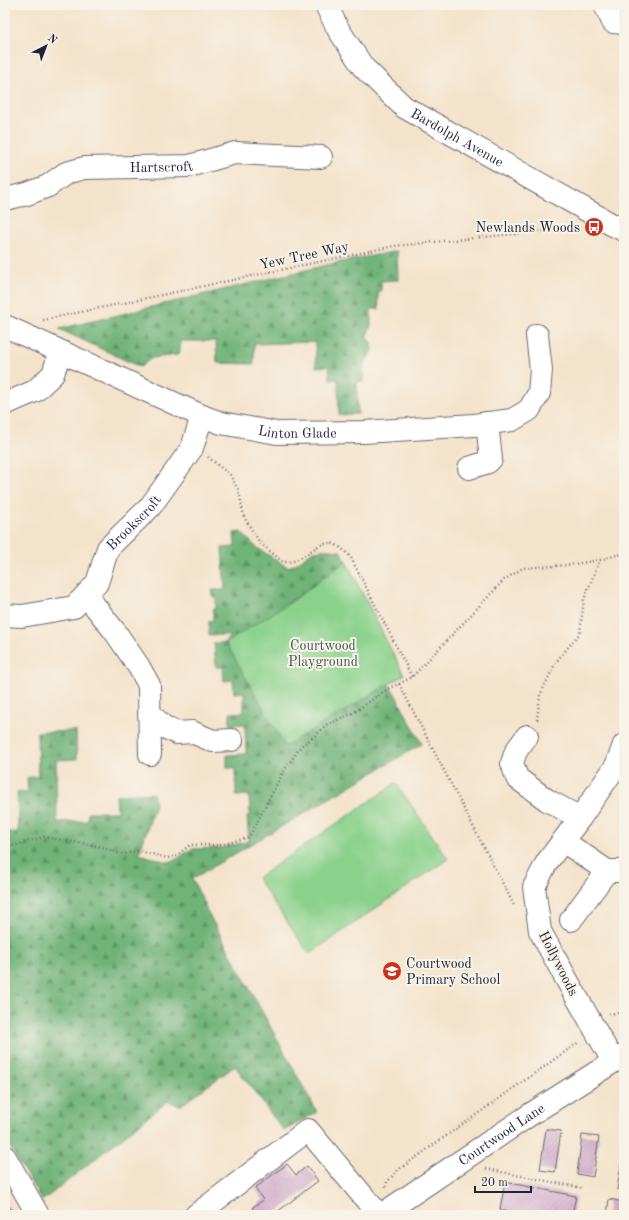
<svg xmlns="http://www.w3.org/2000/svg" width="629" height="1220" viewBox="0 0 629 1220" font-family="'Old Standard TT',serif">
  <defs>
    <pattern id="forest-firs" width="22" height="20" patternUnits="userSpaceOnUse"><rect width="22" height="20" fill="#6fb378"/><path d="M5 1l3.5 6h-7zM16 11l3.5 6h-7z" fill="#5b9164"/></pattern>
    <pattern id="building-hatch" width="6" height="6" patternUnits="userSpaceOnUse"><rect width="6" height="6" fill="#d0a8cb"/><path d="M-1 1l2-2M0 6l6-6M5 7l2-2" fill="none" stroke="#b290af"/></pattern>
  </defs>
  <rect width="100%" height="100%" fill="#f7f3e8"/>
  <filter id="ink" filterUnits="userSpaceOnUse"><feTurbulence type="fractalNoise" baseFrequency=".025" numOctaves="2"/><feDisplacementMap in="SourceGraphic" scale="8" xChannelSelector="R" yChannelSelector="G"/><feConvolveMatrix kernelMatrix="1 2 1 2 8 2 1 2 1" color-interpolation-filters="sRGB"/></filter>
  <filter id="wash" filterUnits="userSpaceOnUse"><feTurbulence type="fractalNoise" baseFrequency=".012" numOctaves="4" result="noise"/><feDisplacementMap in="SourceGraphic" scale="16" xChannelSelector="R" yChannelSelector="G"/><feGaussianBlur stdDeviation="0.9" result="paint"/><feColorMatrix in="noise" values="0 0 0 0 0 0 0 0 0 0 0 0 0 0 0 0 0 1.4 0 .05"/><feComposite in="paint" operator="in"/></filter>
  <g filter="url(#wash)">
    <rect width="100%" height="100%" fill="#f4e3cb"/>
    <path fill="url(#forest-firs)" stroke="#486a5a" d="M 397,251 L 398,280 L 381,281 L 381,291 L 378,292 L 379,309 L 371,309 L 371,326 L 368,332 L 368,338 L 372,342 L 373,350 L 363,365 L 364,381 L 357,382 L 358,414 L 339,415 L 338,379 L 330,380 L 329,366 L 316,367 L 315,342 L 254,344 L 254,364 L 217,363 L 216,341 L 180,341 L 180,352 L 177,355 L 152,358 L 140,367 L 59,329 L 331,264 Z
      M 241,532 L 256,547 L 287,567 C 299,565 304,555 315,551 C 323,549 332,550 340,551 L 346,561 L 284,606 L 388,684 L 394,692 L 422,744 L 192,879 L 205,904 L 205,907 L 317,1112 L 284,1131 L 235,1066 L 180,1106 L 168,1101 L 42,1201 L 5,1139 L 5,832 L 18,832 L 17,792 L 28,792 L 27,778 L 38,776 L 37,732 L 76,731 L 77,759 L 56,760 L 57,822 L 88,821 L 88,812 L 117,812 L 116,795 L 153,793 L 155,805 L 139,854 L 169,862 L 177,859 L 191,849 L 221,848 L 249,841 L 247,816 L 250,815 L 249,795 L 236,796 L 235,768 L 227,768 L 227,755 L 246,754 L 245,724 L 230,725 L 230,713 L 244,712 L 244,692 L 234,693 L 233,680 L 224,681 L 223,667 L 216,667 L 214,643 L 224,643 L 231,635 L 209,635 L 209,621 L 213,620 L 213,609 L 216,608 L 216,597 L 213,597 L 212,590 L 225,590 L 222,548 L 235,547 L 234,533 Z"/>
    <path fill="#8ad18c" stroke="#567a64" d="M 346,561 L 404,675 L 285,746 L 226,643 L 297,598 Z
      M 396,783 L 448,859 L 309,954 L 257,878 Z"/>
    <g id="blocks">
      <path fill="url(#building-hatch)" d="M 546,1129 L 561,1131 L 555,1172 L 540,1170 Z
        M 582,1135 L 599,1137 L 593,1177 L 577,1174 Z
        M 623,1154 L 624,1154 L 624,1190 L 617,1189 Z
        M 287,1164 L 296,1175 L 307,1166 L 318,1181 L 273,1215 L 258,1215 L 252,1208 L 263,1200 L 255,1188 Z
        M 505,1182 L 576,1196 L 572,1215 L 530,1215 L 500,1209 Z
        M 609,1199 L 624,1202 L 624,1215 L 607,1215 Z
        M 5,1203 L 13,1212 L 9,1215 L 5,1215 Z"/>
    </g>
  </g>
  <g filter="url(#ink)">
    <use href="#blocks" fill-opacity="0" stroke="#6c666d" stroke-width="1"/>
    <g fill="none" stroke-linecap="round" stroke-linejoin="round">
      <g stroke="#6c666d" stroke-width="24">
        <g id="minor">
          <path id="s1" d="M 326,5 L 338,29 L 363,67 L 404,107 L 611,224 L 624,230"/>
          <path d="M 605,5 L 613,22 L 624,23"/>
          <path id="s2" d="M 5,199 L 27,194 L 48,186 L 66,173 L 84,168 L 189,166 L 235,153 L 321,157"/>
          <path id="s3" d="M 5,326 L 202,416 L 221,423 L 277,433 L 364,432 L 474,425 L 512,420 L 529,410 L 539,393 L 541,370 L 537,335"/>
          <path d="M 5,404 L 35,391 L 53,374 L 60,352"/>
          <path d="M 469,468 L 488,462 L 491,459 L 487,423"/>
          <path d="M 86,595 L 116,633 L 139,667 L 149,685 L 150,754"/>
          <path id="s4" d="M 5,615 L 22,616 L 74,607 L 86,595 L 97,583 L 108,548 L 150,507 L 192,448 L 202,416"/>
          <path d="M 149,713 L 164,727 L 177,733 L 192,732 L 213,741 L 232,740"/>
          <path d="M 527,736 L 516,751 L 512,763 L 517,778 L 547,800 L 580,818"/>
          <path d="M 563,841 L 607,871 L 624,871"/>
          <path d="M 571,920 L 607,871"/>
          <path d="M 613,1061 L 568,982 L 540,931 L 534,887 L 547,862 L 580,818 L 616,766 L 624,745"/>
          <path d="M 5,1157 L 38,1215"/>
          <path d="M 196,1215 L 308,1130 L 379,1215"/>
          <path id="s5" d="M 381,1215 L 531,1114 L 624,1055"/>
        </g>
      </g>
      <path stroke="#6c666d" stroke-width="2.5" stroke-dasharray="1 3" stroke-linecap="butt" d="M 43,320 L 394,246 L 575,228
        M 208,457 L 230,475 L 239,491 L 244,517 L 260,543 L 283,562 C 287,562 292,562 296,560 C 320,549 324,530 350,556 L 412,677
        M 399,684 L 515,907
        M 537,720 L 540,695 L 556,662 L 580,633 L 584,599 L 600,560
        M 5,848 L 44,837 L 104,847 L 117,853 L 124,854 L 139,851 L 168,858 L 176,856 L 190,845 L 220,845 L 247,838 L 251,834 L 283,772 L 301,746 L 315,736 L 326,725 L 353,713 L 389,688 L 399,684 L 412,677 L 504,580 L 523,568 L 568,565 L 600,560 L 624,553
        M 609,1014 L 624,1012
        M 486,1169 L 582,1188
        M 386,1187 L 387,1182 L 398,1170 L 579,1042"/>
      <use href="#minor" stroke="#fff" stroke-width="22"/>
    </g>
  </g>
  <defs>
    <g id="bus-disc" transform="scale(1)"><circle r="9.5" fill="#c8321e" stroke="#f7f3e8"/><path d="M-5-6H5V4H4V6H2V4H-2V6H-4V4H-5ZM-3.5-4V0h7V-4ZM-3.5 1.2v1.5H-2V1.2ZM2 1.2v1.5H3.5V1.2Z" fill="#fff"/></g>
    <g id="school-disc" transform="scale(1)"><circle r="9.5" fill="#c8321e" stroke="#f7f3e8"/><path d="M0-5L7-2L0 1L-7-2ZM-4 1L0 2.5L4 1V4Q0 6-4 4Z" fill="#fff"/></g>
  </defs>
  <g fill-rule="evenodd">
    <use href="#bus-disc" x="594" y="227"/>
    <use href="#school-disc" x="392" y="971"/>
  </g>
  <g text-anchor="middle" stroke-width="4" stroke-linejoin="round" paint-order="stroke">
    <g font-size="14" fill="#22223b" stroke="#f7f3e8">
      <text dy="5" stroke="none"><textPath href="#s1" startOffset="191">Bardolph Avenue</textPath></text>
      <text dy="5" stroke="none"><textPath href="#s2" startOffset="163">Hartscroft</textPath></text>
      <text transform="translate(304 255) rotate(-12)" y="5">Yew Tree Way</text>
      <text dy="5" stroke="none"><textPath href="#s3" startOffset="314">Linton Glade</textPath></text>
      <text dy="5" stroke="none"><textPath href="#s4" startOffset="176">Brookscroft</textPath></text>
      <text transform="translate(559 963) rotate(63)" y="5">Hollywoods</text>
      <text dy="5" stroke="none"><textPath href="#s5" startOffset="145">Courtwood Lane</textPath></text>
    </g>
    <g font-size="14" fill="#22223b" stroke="#f7f3e8" text-anchor="end">
      <text x="580" y="232">Newlands Woods</text>
      <text x="406" y="968" text-anchor="start">Courtwood<tspan x="406" dy="16">Primary School</tspan></text>
    </g>
    <g font-size="14" fill="#415753" stroke="#f7f3e8">
      <text x="323" y="650">Courtwood<tspan x="323" dy="16">Playground</tspan></text>
    </g>
  </g>
  <rect width="629" height="1220" fill="none" stroke="#f7f3e8" stroke-width="20"/>
  <g transform="translate(46 46) rotate(42)" stroke="#f7f3e8" stroke-width="3" paint-order="stroke">
  <path d="M0-3L7 15L0 10L-7 15Z" fill="#22223b"/>
  <text y="-6" font-size="11" font-weight="bold" text-anchor="middle" fill="#22223b">N</text>
  </g>
  <path d="M475 1186v6h56v-6" fill="none" stroke="#22223b" stroke-width="2"/>
  <text x="481" y="1186" font-size="12" fill="#22223b" stroke="#f7f3e8" stroke-width="3" paint-order="stroke">20 m</text>
</svg>
